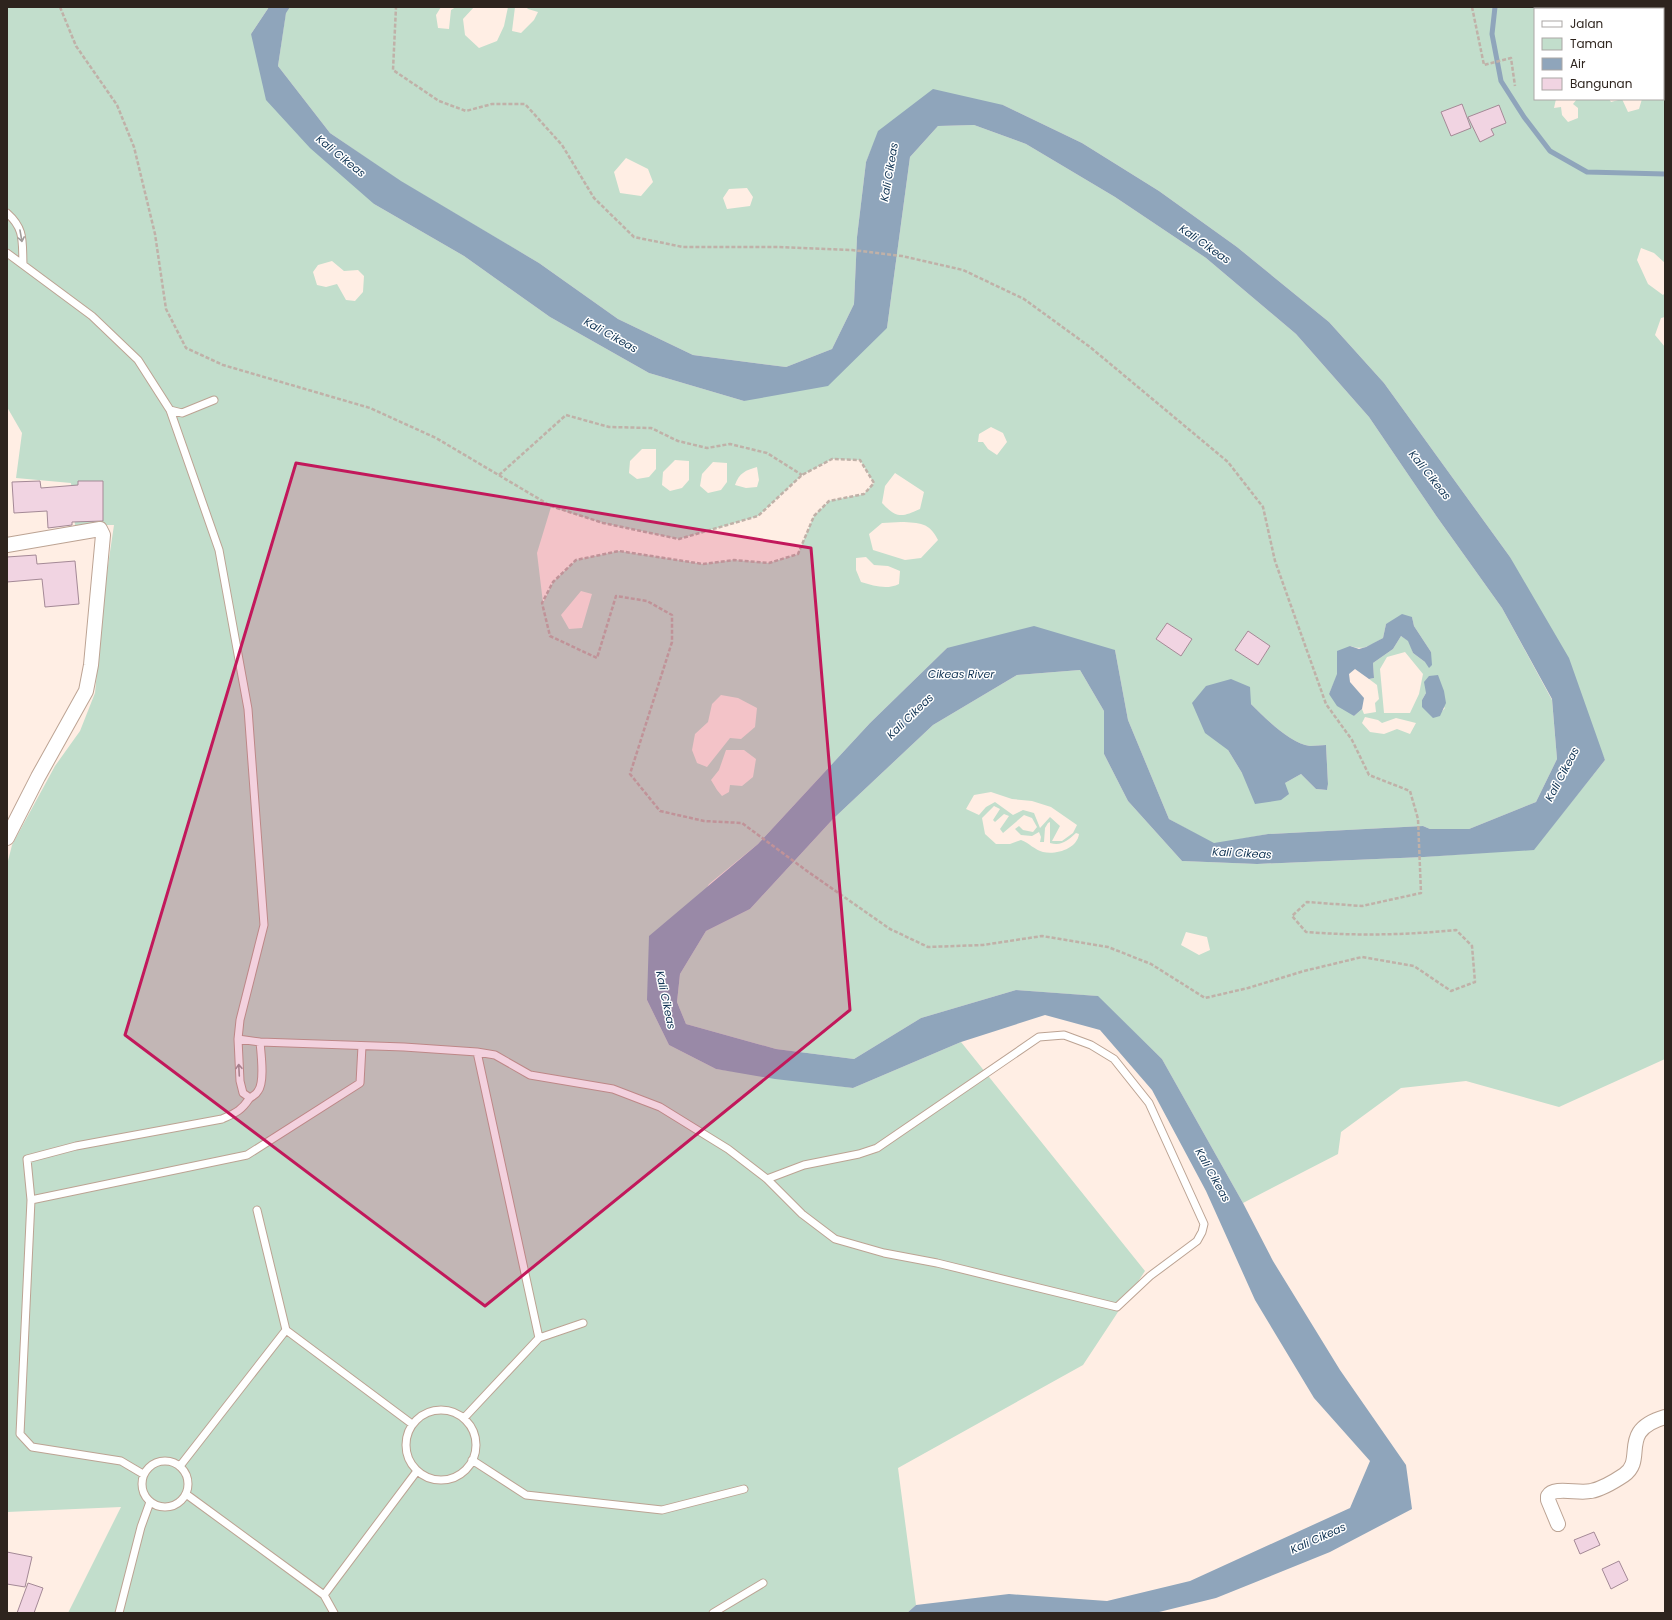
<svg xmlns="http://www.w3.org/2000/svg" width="1672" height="1620" viewBox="0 0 1672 1620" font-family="Poppins,sans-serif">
  <rect width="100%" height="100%" fill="#ffeee4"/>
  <path fill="#c2decc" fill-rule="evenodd" d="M 7,7 L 269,7 L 251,34 L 374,204 L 464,256 L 550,317 L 649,373 L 744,401 L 887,328 L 910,157 L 938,126 L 974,125 L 1026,144 L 1115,197 L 1206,258 L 1296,334 L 1369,417 L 1437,517 L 1502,608 L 1552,700 L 1557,759 L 1536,802 L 1469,829 L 1430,829 L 1423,826 L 1268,834 L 1214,844 L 1169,819 L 1128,720 L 1115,650 L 947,648 L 870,723 L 758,844 L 709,884 L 647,1000 L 669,1045 L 716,1069 L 853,1088 L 961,1042 L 1145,1271 L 1083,1365 L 898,1468 L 916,1605 L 907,1613 L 68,1613 L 121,1507 L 7,1512 L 7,865 L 12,845 L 55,766 L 80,731 L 95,693 L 106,579 L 114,525 L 75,525 L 71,483 L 16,478 L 22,433 L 7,407 ZM 332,261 L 344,271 L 358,270 L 364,276 L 363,292 L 355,301 L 346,300 L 337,284 L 326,287 L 317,285 L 313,272 L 318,265 ZM 991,427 L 1003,433 L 1007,442 L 997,455 L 988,449 L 983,442 L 978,442 L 979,434 ZM 642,449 L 656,449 L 656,469 L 649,477 L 637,479 L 629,473 L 630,461 ZM 832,459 L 860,460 L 874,483 L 864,494 L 829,501 L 814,516 L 798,554 L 769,563 L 734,560 L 703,564 L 619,551 L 576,560 L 553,582 L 543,603 L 537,553 L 551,507 L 603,523 L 679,539 L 758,516 L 802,475 ZM 675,460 L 689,461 L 689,480 L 682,488 L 670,491 L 662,485 L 663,472 ZM 713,462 L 727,463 L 727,482 L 721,490 L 708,493 L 700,486 L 702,474 ZM 757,467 L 759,480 L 757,487 L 746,488 L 735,485 C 739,473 746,470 757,467 ZM 895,473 L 924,492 L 920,509 C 902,517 897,519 882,503 L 885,486 ZM 901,522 C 920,523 929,522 938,540 L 921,558 L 905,560 L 873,550 L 869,534 L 882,523 ZM 866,557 L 874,565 L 888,566 L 900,571 L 899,584 C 887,590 874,586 861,582 L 856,570 L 856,558 ZM 581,591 L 592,594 L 582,628 L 569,629 L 561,615 ZM 1412,617 L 1414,626 L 1431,652 L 1425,662 L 1413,653 L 1409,641 L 1401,636 L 1393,649 L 1373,663 L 1374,678 L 1369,679 L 1377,685 L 1379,699 L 1375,703 L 1376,712 L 1364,714 L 1362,709 L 1354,716 L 1329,694 L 1350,646 C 1365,651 1370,645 1383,638 L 1386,624 ZM 1167,623 L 1192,639 L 1181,655 L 1156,639 ZM 1248,632 L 1270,646 L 1258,665 L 1236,650 ZM 1405,652 L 1423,674 L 1419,694 L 1410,713 L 1384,713 L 1380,669 L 1387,657 ZM 1426,693 L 1445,708 L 1442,711 L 1422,700 ZM 721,695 L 738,698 L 757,708 L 755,727 L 741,739 L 730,738 L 707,767 L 697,763 L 692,750 L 695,734 L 708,722 L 712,704 ZM 1251,704 C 1265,718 1290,743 1310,746 C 1315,746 1321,745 1326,745 L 1328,783 L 1327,790 L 1316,789 L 1301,774 L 1285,783 L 1242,773 L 1228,750 ZM 1365,717 L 1378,720 L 1382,723 L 1396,718 L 1416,723 L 1410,734 L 1397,729 L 1384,734 L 1370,732 L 1362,723 ZM 726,750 L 744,750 L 756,759 L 753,777 L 742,786 L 730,785 L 729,792 L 722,796 L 717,790 L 711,780 L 719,770 Z
    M 290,7 L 441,7 L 436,15 L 438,28 L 449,29 L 451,10 L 456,7 L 474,7 L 463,19 L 465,35 L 479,48 L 497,41 L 504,26 L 508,7 L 515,7 L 512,31 L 521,33 L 534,20 L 538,12 L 528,9 L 526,7 L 1665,7 L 1665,263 L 1654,253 L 1641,248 L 1637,260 L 1648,284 L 1663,295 L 1665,293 L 1665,317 L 1661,318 L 1655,335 L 1665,347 L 1665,1059 L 1559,1107 L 1466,1081 L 1401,1088 L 1341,1132 L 1338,1154 L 1243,1203 L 1162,1059 L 1097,996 L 1016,990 L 921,1018 L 854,1059 L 776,1049 L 686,1024 L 677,1002 L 680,974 L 706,931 L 750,909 L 833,819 L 933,725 L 1017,675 L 1080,670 L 1104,711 L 1104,754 L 1128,801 L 1182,861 L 1257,864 L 1424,857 L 1534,849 L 1605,760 L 1510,557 L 1384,383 L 1329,322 L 1237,247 L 1159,191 L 1082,143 L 1003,105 L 879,131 L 866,162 L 857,237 L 854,304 L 832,349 L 786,367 L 693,355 L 618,319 L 539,263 L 400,181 L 330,133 L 278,66 L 286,12 ZM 1535,9 L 1663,9 L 1663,99 L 1642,99 L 1639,109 L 1628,112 L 1622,99 L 1611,102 L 1609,99 L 1577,99 L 1573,104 L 1578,108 L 1578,118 L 1568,122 L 1562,115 L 1561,107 L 1554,108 L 1556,99 L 1535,99 ZM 626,158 L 648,169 L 653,182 L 641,196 L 620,193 L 614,172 ZM 747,188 L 753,197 L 750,206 L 727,209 L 723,198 L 729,189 ZM 991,792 L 1012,799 L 1032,801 L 1051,807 L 1077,825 L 1073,833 L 1062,841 L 1052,841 L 1060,826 L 1050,817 L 1040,828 L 1034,813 L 1023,810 L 1013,815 L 995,802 L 986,807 L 979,815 L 966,809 L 974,795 ZM 994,806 L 1000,809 L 993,820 L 995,822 L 1004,814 L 1009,816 L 1000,829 L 1003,833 L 1024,815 L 1032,818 L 1037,827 L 1033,832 L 1023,830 L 1019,826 L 1015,829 L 1021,835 L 1032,836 L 1039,832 L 1041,837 L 1040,842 L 1044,842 L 1045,828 L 1048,823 L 1050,822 L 1050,843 C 1062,846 1067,841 1076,833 L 1079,834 C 1077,849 1056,855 1043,852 C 1035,850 1029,843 1021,840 L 1010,844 L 996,844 L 985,834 L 982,818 ZM 1186,932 L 1207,937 L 1210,950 L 1199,955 L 1181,945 Z"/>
  <path fill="#8fa5bb" d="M 269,7 L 290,7 L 286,13 L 278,66 L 330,133 L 401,181 L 539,263 L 618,319 L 693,355 L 786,367 L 832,349 L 854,304 L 857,237 L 866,162 L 878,131 L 933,89 L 1003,105 L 1082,143 L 1159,191 L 1237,247 L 1329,322 L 1384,383 L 1510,557 L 1569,658 L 1605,760 L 1534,850 L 1424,857 L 1257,864 L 1182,861 L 1128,801 L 1104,754 L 1104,711 L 1080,670 L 1017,675 L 933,725 L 833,819 L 750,909 L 706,931 L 680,974 L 677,1002 L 686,1024 L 776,1049 L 854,1059 L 921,1018 L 1016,990 L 1098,996 L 1162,1059 L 1243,1203 L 1273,1261 L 1340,1370 L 1406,1465 L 1412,1509 L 1330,1552 L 1216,1598 L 1155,1613 L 907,1613 L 916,1605 L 1009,1594 L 1107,1601 L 1190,1581 L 1350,1508 L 1370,1461 L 1314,1398 L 1255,1300 L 1206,1191 L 1152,1090 L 1100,1030 L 1045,1015 L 961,1042 L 853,1088 L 775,1079 L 716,1069 L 669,1045 L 647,1000 L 649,936 L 758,844 L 870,723 L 947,648 L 1034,626 L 1115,650 L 1128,720 L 1169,819 L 1214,843 L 1268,834 L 1423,826 L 1430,829 L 1469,829 L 1536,802 L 1557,759 L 1552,699 L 1502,608 L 1437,517 L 1369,417 L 1296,334 L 1206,258 L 1115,197 L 1026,144 L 974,125 L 938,126 L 910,157 L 887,328 L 828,386 L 744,401 L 649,373 L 550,317 L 464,256 L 374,204 L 310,148 L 266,100 L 251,34 Z
    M 1402,614 L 1412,617 L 1414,626 L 1431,652 L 1432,665 L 1429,668 L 1425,662 L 1413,653 L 1408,641 L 1401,636 L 1393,649 L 1373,663 L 1374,678 L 1369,679 L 1355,669 L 1349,674 L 1350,682 L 1364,698 L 1362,709 L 1354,716 L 1337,706 L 1329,694 L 1337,674 L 1337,651 L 1350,646 L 1359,649 L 1366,647 L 1383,638 L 1386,624 Z
    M 1438,675 L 1444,691 L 1446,703 L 1440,716 L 1433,718 L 1422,707 L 1422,700 L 1426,693 L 1424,682 L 1429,676 Z
    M 1231,679 L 1250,687 L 1251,704 C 1265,718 1290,743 1310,746 C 1315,746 1321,745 1326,745 L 1328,784 L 1327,790 L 1316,789 L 1301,774 L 1285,783 L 1289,794 L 1281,800 L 1255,804 L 1242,773 L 1228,750 L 1205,733 L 1192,703 L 1206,686 Z"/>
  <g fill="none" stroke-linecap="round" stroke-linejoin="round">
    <path stroke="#8fa5bb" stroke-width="5" d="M 1495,7 L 1492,34 L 1501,81 L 1524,117 L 1550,151 L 1587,172 L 1665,174"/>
  </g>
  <path fill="#f1d4e2" stroke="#a48996" d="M 1462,104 L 1471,128 L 1451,136 L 1441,112 Z
    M 1499,105 L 1506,123 L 1491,129 L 1494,135 L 1480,142 L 1468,117 Z
    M 40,481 L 41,488 L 78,485 L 78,481 L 103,481 L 103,521 L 72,522 L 72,525 L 48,528 L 47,511 L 14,513 L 12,482 Z
    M 36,555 L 37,564 L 75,561 L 79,604 L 45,607 L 42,579 L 7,582 L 7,557 Z
    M 1167,623 L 1192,639 L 1181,656 L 1156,639 Z
    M 1248,631 L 1270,646 L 1258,665 L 1235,650 Z
    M 1594,1532 L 1600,1545 L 1580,1554 L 1574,1540 Z
    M 7,1552 L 32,1557 L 25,1587 L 7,1584 Z
    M 1619,1561 L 1628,1580 L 1611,1589 L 1602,1569 Z
    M 28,1583 L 43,1588 L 34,1613 L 17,1613 Z"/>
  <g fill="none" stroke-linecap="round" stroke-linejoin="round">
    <g stroke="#bca393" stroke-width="9">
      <path id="lane" d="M 7,213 C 25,229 22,241 23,264
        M 7,253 L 92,316 L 138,360 L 170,410 L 182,413 L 214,400
        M 170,410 L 219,550 L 248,709 L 264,925 L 240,1020 L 238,1039 L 260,1042 L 404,1047 L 477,1052 L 495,1055 L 530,1075 L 613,1089 L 660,1107 L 728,1149 L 767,1179 L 802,1214 L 835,1239 L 884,1253 L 937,1263 L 1117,1307 L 1150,1276 L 1197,1241 L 1202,1232 L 1204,1224 L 1149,1103 L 1114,1059 L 1091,1045 L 1064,1035 L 1039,1037 L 877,1148 L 859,1154 L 804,1165 L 767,1179
        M 238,1039 L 240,1081 L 243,1093 L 250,1098
        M 477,1052 L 539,1338
        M 31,1200 L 247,1155 L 360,1083 L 362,1046
        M 257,1210 L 286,1330 L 412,1424
        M406 1445a35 35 0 1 1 70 0a35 35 0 1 1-70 0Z
        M 464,1418 L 539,1338 L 583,1323
        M 472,1460 L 526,1495 L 662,1510 L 744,1489
        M142 1484a23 23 0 1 1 46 0a23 23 0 1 1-46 0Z
        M 180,1466 L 286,1330
        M 143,1474 L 121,1461 L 32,1447 L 20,1434 L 31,1200 L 27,1159 L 76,1146 L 222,1119 C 235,1113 241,1111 249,1099 C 252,1096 256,1095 258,1091 C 265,1082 261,1054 260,1042
        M 186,1494 L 324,1595
        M 119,1613 L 141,1527 L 150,1502
        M 334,1613 L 324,1595 L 417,1471
        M 713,1613 L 763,1583"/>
    </g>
    <g stroke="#bca393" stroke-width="16">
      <path id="street" d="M 7,545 L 100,529 L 103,535 L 91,665 L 86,691 L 38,777 L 7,838
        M 1558,1524 L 1548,1500 L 1548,1496 C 1554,1486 1578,1494 1591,1491 C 1602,1489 1615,1481 1624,1475 C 1647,1459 1617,1431 1665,1417"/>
    </g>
    <path stroke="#c0b1a8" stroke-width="2.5" stroke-dasharray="4 2" stroke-linecap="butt" d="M 60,7 L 76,46 L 117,105 L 134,147 L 155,234 L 166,309 L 186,348 L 223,365 L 370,408 L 436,438 L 551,506 L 603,523 L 679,539 L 758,516 L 802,475 L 832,459 L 860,460 L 874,483 L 864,494 L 829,501 L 814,516 L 798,554 L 769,563 L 734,560 L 703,564 L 619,551 L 576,560 L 553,582 L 542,603 L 550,636 L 597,658 L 616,596 L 647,601 L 672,615 L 672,642 L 630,774 L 660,811 L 704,821 L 742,823 L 807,871 L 890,929 L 928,947 L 983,945 L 1042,936 L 1108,947 L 1151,964 L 1205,998 L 1248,988 L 1304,971 L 1362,957 L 1414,966 L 1451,991 L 1475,982 L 1472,946 L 1456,930 C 1406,935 1357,936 1306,932 L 1292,916 L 1307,902 L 1362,906 L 1421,893 L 1418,819 L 1410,791 L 1369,775 L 1352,740 L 1326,704 L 1275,561 L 1263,507 L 1228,462 L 1090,347 L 1024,299 L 963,270 L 902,256 L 852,250 L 778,247 L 683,247 L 634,237 L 594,198 L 562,145 L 525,104 L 492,104 L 466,111 L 439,101 L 393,70 L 396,7
      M 1472,7 L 1484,65 L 1511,58 L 1515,86
      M 499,475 L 566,415 L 609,427 L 651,428 L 678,441 L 707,448 L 730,444 L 767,453 L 802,475"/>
    <use href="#lane" stroke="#fff" stroke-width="7"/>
    <use href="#street" stroke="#fff" stroke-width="14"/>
  </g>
  <defs><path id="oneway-shaft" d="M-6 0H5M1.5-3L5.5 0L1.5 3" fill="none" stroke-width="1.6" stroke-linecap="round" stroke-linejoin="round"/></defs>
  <g stroke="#a19c9a">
    <use href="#oneway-shaft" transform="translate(21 236) rotate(80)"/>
    <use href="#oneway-shaft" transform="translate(239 1070) rotate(-93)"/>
  </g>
  <path fill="#c2185b" fill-opacity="0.2" stroke="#c2185b" stroke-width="3" stroke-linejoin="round" d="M 296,463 L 811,548 L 850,1010 L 485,1306 L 125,1035 Z"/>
  <g text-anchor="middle" stroke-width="3" stroke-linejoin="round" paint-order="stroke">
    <g font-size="11" font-style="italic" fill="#103454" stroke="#fff">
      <text transform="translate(341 156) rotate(39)" y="4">Kali Cikeas</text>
      <text transform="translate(889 172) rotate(-80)" y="4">Kali Cikeas</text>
      <text transform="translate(1205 244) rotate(35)" y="4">Kali Cikeas</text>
      <text transform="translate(611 335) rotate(29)" y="4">Kali Cikeas</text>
      <text transform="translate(1430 475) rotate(51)" y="4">Kali Cikeas</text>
      <text x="961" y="678">Cikeas River</text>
      <text transform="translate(910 716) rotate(-44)" y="4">Kali Cikeas</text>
      <text transform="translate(1562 774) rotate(-62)" y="4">Kali Cikeas</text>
      <text transform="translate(1242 853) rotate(3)" y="4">Kali Cikeas</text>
      <text transform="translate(666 1000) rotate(78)" y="4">Kali Cikeas</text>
      <text transform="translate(1213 1175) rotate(61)" y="4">Kali Cikeas</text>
      <text transform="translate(1318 1538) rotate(-24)" y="4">Kali Cikeas</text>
    </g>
  </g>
  <rect width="1672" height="1620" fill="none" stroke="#2e241e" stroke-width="16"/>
  <rect x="1534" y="8" width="130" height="92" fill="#ffffff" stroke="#aba7a5"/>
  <rect x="1542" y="21" width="20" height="6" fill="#ffffff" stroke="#aba7a5"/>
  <text x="1570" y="28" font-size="12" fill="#2e241e">Jalan</text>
  <rect x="1542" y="38" width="20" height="12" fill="#c2decc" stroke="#aba7a5"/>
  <text x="1570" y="48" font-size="12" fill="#2e241e">Taman</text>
  <rect x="1542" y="58" width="20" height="12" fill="#8fa5bb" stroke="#aba7a5"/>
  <text x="1570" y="68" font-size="12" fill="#2e241e">Air</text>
  <rect x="1542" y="78" width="20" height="12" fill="#f1d4e2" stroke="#aba7a5"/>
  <text x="1570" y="88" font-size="12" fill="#2e241e">Bangunan</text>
</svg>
